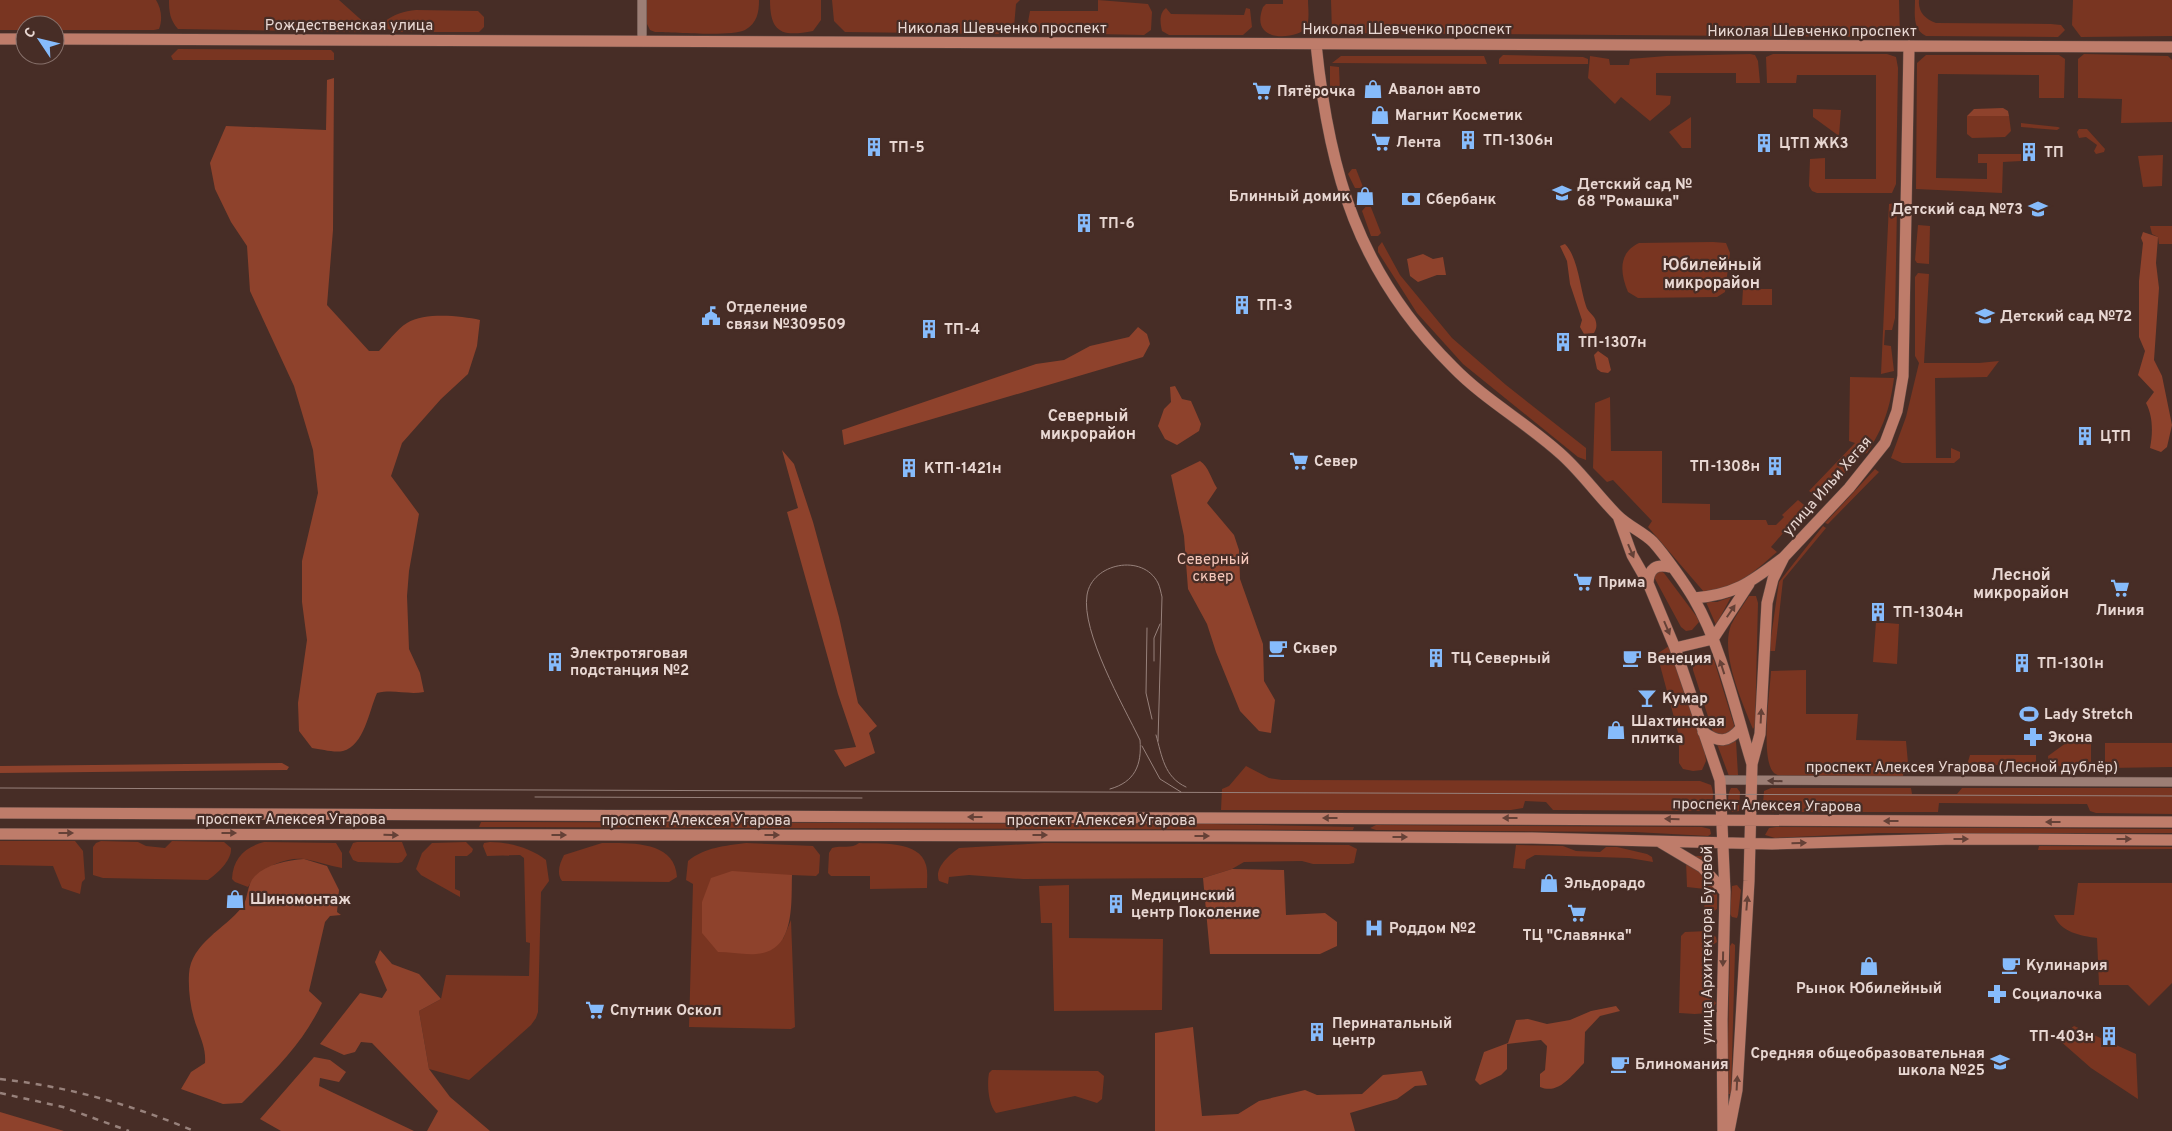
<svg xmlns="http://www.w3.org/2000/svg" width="2172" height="1131" viewBox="0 0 2172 1131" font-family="Overpass,sans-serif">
  <rect width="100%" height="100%" fill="#472d26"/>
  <path fill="#793521" d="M 0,0 L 156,0 C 161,8 163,19 159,29 L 154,30 L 55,30 L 55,25 L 25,25 L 25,30 L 0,30 Z
    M 169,0 L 339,0 L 368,26 L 367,29 L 362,32 L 178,29 C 170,20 169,12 169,0 Z
    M 646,0 L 759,0 C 759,13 757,23 745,30 C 731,37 673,32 655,32 L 650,30 L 646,22 Z
    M 770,0 L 821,0 L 821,20 L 813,31 C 782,37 770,33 770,0 Z
    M 832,0 L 1020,0 L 1016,4 L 1014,27 L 1003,34 L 845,32 L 834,21 Z
    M 1098,0 L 1148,4 L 1152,12 L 1151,30 L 1144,35 L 1047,33 L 1037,32 L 1028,22 L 1030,11 L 1098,11 Z
    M 1283,0 L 1308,0 C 1308,8 1310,21 1306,28 C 1300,38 1248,46 1263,7 L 1266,4 L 1283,4 Z
    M 1331,0 L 1899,0 L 1900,37 L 1332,33 Z
    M 1915,0 L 1919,0 C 1918,12 1925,19 1936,23 L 2051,24 L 2061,25 L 2065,30 L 2058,37 L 1926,36 C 1912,29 1915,14 1915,0 Z
    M 2073,0 L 2172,0 L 2172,36 L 2081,37 L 2072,25 Z
    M 1166,8 L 1171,14 L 1244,15 L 1246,8 L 1250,9 L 1252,27 L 1243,35 L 1169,35 L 1162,31 C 1160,23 1159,13 1166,8 Z
    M 416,10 L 478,11 L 484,17 L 484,27 L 479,32 L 396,32 L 385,28 L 384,22 C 394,14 404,11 416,10 Z
    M 178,49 L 331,50 L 334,53 L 334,60 L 173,60 L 171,56 Z
    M 1750,54 L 1755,55 L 1758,61 L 1760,83 L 1736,83 L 1736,73 L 1656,73 L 1656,95 L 1671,96 L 1670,104 L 1650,121 L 1621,97 L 1615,104 L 1588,78 L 1590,56 L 1609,59 L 1610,65 L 1629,65 L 1630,59 L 1666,56 Z
    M 1773,54 L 1887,54 L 1896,57 L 1898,68 L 1896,184 L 1892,193 L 1817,193 L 1812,191 L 1809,186 L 1810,159 L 1825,158 L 1825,179 L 1876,179 L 1876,75 L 1797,75 L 1796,83 L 1767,83 L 1766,57 Z
    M 2084,54 L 2168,56 L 2172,60 L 2172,122 L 2121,123 L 2122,99 L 2078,98 L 2078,59 Z
    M 1503,55 L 1583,57 L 1588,59 L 1588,64 L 1499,64 L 1499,59 Z
    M 1926,55 L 2059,55 L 2065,59 L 2064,98 L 2039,98 L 2039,75 L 1938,74 L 1936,178 L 1987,179 L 1987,163 L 1978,163 L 1978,154 L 2021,154 L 2021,161 L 2003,162 L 2002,193 L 1916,189 L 1917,63 Z
    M 1341,56 L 1484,56 L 1487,64 L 1332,63 Z
    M 1330,66 L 1339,67 L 1340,92 L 1330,89 Z
    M 1813,109 L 1841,110 L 1839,136 L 1813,117 Z
    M 1967,116 L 2009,116 L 2011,131 L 2005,137 L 1972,138 L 1967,134 Z
    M 1691,117 L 1691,148 L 1682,148 L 1669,132 Z
    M 2021,123 L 2058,127 L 2060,128 L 2057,130 L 2021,127 Z
    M 2079,129 L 2087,129 L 2105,149 L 2104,152 L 2096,154 L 2094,151 L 2097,145 L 2086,137 L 2079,138 L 2077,132 Z
    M 2163,155 L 2162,186 L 2143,187 L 2138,156 Z
    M 1352,169 L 1356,169 L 1381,233 L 1378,236 L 1371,236 L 1362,211 L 1368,204 L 1362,188 L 1355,188 L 1348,174 Z
    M 1895,203 L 1897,205 L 1895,318 L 1892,330 L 1885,330 L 1884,345 L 1891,346 L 1894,371 L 1881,374 L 1889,204 Z
    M 1918,225 L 1930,226 L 1929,264 L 1917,263 L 1915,260 Z
    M 2150,226 L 2172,226 L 2172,244 L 2159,244 L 2158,237 L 2152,234 Z
    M 1382,242 L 1400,275 L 1452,338 L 1506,385 L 1586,448 L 1586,460 L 1578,457 L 1463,364 L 1417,313 L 1378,252 L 1378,247 Z
    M 1713,242 L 1726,243 L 1730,253 L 1725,292 L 1717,297 L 1638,298 L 1628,292 C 1620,273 1618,253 1639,243 Z
    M 1918,273 L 1929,274 L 1924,363 L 1979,363 L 1999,361 L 1987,377 L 1935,378 L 1936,458 L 1951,458 L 1951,448 L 1960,452 L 1960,458 L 1954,463 L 1902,463 L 1891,458 L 1906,417 L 1919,363 L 1915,356 L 1915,277 Z
    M 1743,289 L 1772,289 L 1772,305 L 1742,305 Z
    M 1850,377 L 1894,378 C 1890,408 1884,427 1867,453 L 1860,455 L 1822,500 L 1809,491 L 1855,443 L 1849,441 Z
    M 1610,397 L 1611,451 L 1662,451 L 1662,503 L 1710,504 L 1710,520 L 1766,520 L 1768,525 L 1776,525 L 1784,517 L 1782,515 L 1798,500 L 1809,509 L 1810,514 L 1797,529 L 1790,525 L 1771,547 L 1777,552 C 1756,570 1732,593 1704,592 L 1648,527 L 1652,521 L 1613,480 L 1607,482 L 1593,468 L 1595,403 Z
    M 1875,469 L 1879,472 L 1828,524 L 1825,523 Z
    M 1823,526 L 1826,528 L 1783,580 L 1775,651 L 1769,651 L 1779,582 Z
    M 1659,570 L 1664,573 L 1697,617 L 1699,622 L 1692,630 L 1686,631 L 1681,627 L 1654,577 Z
    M 1749,596 L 1756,596 L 1758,603 L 1755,726 L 1753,729 C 1742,702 1720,653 1731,625 C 1736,615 1743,605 1749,596 Z
    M 1731,597 L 1716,625 L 1706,602 L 1717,602 Z
    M 1876,622 L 1899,624 L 1897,664 L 1873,662 Z
    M 1669,646 L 1705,753 L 1706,761 L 1702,770 L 1693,771 L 1683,769 L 1679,763 L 1679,736 L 1657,654 Z
    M 1699,653 L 1705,653 L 1714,660 L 1734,725 L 1733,732 L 1719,737 L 1713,732 L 1693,670 L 1693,657 Z
    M 1806,670 L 1806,714 L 1858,714 L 1856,740 L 1906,741 L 1908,763 L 1904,763 L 1903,777 L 1781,777 C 1780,776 1775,774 1774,773 C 1760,760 1770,691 1771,671 Z
    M 1736,741 L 1738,775 L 1729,776 L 1717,744 L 1725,745 Z
    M 2066,743 L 2091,743 L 2091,765 L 2089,767 L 2049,766 L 2048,756 Z
    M 2105,743 L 2172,743 L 2172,767 L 2108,768 L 2105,765 Z
    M 1970,755 L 2036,755 L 2036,761 L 2032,765 L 1967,765 Z
    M 1246,766 L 1269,778 L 1282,780 L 1700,781 L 1711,785 C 1715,795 1713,805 1705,811 L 1553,810 L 1546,802 L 1525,801 L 1523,808 L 1511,810 L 1221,810 L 1222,789 L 1229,786 Z
    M 1731,788 L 1737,788 L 1740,792 L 1739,811 L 1732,812 C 1727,806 1727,795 1731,788 Z
    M 1771,788 L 1911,788 L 1912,794 L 1957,794 L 1962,788 L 2172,788 L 2172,814 L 2096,813 L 2090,811 L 2087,804 L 1939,803 L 1938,812 L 1771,812 L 1763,803 L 1764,791 Z
    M 481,822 L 1212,824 L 1354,827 L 1353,830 L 479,827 Z
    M 1376,825 L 1702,827 L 1710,829 L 1711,834 L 1708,836 L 1635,832 L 1376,830 L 1370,828 Z
    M 1776,827 L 2172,829 L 2172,833 L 1879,833 L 1775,838 L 1765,835 L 1769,828 Z
    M 0,841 L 75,841 L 83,851 L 85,879 L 82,882 L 80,894 L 62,888 L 53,866 L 0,865 Z
    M 101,841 L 138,842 L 146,846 L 165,848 L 172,841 L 224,842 L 231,848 C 232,860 218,873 208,880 L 103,878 L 93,875 L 93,847 L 96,843 Z
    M 264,842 L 336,843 L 342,853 L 342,868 C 329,866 317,861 304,859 C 283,857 259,869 248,887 L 235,882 L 232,879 C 233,858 245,847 264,842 Z
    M 357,842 L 402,842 L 407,855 L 402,862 L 398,863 L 358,862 L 353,860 L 349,852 L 353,843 Z
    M 466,842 L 473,849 L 472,852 L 467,856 L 455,856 L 455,889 L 460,891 L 460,897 L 421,875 L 416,869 L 422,853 L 432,843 Z
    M 490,842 C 509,842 531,848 546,860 L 549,881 L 541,892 L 538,1012 L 536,1018 L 531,1025 L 469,1080 L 429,1069 L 419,1011 L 441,999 L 446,975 L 529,976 L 530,943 L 526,942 L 524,858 L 520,855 L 487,856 L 483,846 L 484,843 Z
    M 602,843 C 629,843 675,840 677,877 L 669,882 L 562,881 C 556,873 560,863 564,855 Z
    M 746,843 L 813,846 L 820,855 L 819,873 L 816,876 L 791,875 L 783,939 L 791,920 L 795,1027 L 791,1029 L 689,1027 L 693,884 L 686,880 L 688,861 C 705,847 725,846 746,843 Z
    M 859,843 C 878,844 920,840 926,865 C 928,872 927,881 927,888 L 870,889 L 870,876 L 831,876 L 828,873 L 829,853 L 832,848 C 841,845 852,849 859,843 Z
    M 1044,843 L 1349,845 L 1357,849 L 1354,863 L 1349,864 L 1313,864 L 1302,861 L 1244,862 L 1232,869 L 1203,878 L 1023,879 L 969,875 L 949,877 L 948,884 L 939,881 C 934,868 949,855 959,848 Z
    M 1516,845 L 1563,846 L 1576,851 L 1600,852 L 1606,847 L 1617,847 L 1647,854 L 1652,857 L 1653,862 L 1629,858 L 1535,855 L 1526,860 L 1525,869 L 1513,868 Z
    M 2039,846 L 2172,847 L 2172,849 L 2038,850 Z
    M 1685,855 L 1710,857 L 1713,873 Z
    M 1686,861 L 1695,866 L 1717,890 L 1717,909 L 1704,917 L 1705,889 L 1687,887 Z
    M 2078,883 L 2172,883 L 2172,983 L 2149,1006 L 2128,985 L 2099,985 L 2097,938 C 2081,936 2060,932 2054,915 L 2074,915 Z
    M 1069,885 L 1069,938 L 1163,939 L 1162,1010 L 1054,1011 L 1052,923 L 1041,923 L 1039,886 Z
    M 1737,885 L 1741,890 L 1738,915 L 1737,918 L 1732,917 L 1730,914 L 1732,886 Z
    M 1708,931 L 1716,937 L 1717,942 L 1711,946 L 1710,997 L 1716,1003 C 1708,1017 1695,1014 1679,1013 L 1681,936 L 1685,932 Z
    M 1732,943 L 1735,945 L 1735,951 L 1731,1094 L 1727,1094 L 1730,946 Z
    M 2074,1026 L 2136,1054 L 2138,1099 L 2091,1068 L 2058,1039 Z
    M 992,1070 L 1098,1071 L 1104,1076 L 1102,1099 L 1097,1103 L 1075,1096 L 996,1113 C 988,1104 987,1084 989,1073 Z"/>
  <path fill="#8e422c" d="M 334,78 L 333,230 L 327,305 L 369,351 L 379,351 C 387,343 397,329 407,323 C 426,312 460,316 480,320 L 477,346 L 468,374 L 441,399 L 402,443 L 391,476 L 419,514 L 409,571 L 407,596 L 409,649 L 420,673 L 424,692 C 407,695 394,689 377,693 C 369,711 364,746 343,751 C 334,753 321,749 312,748 L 299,731 L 298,703 L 307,640 L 302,602 L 302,561 L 318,493 L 313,450 L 294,386 L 250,291 L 247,246 L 231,222 L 215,189 L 210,163 L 226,126 L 326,130 L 327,80 Z
    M 2003,108 L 2008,111 L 2009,116 L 1967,116 L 1974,109 Z
    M 2143,232 L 2158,237 L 2156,263 L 2159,288 L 2154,360 L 2162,376 L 2172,425 L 2167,447 L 2161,452 L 2150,448 C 2153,433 2153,416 2146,403 L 2154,392 L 2138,375 L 2145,351 L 2139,337 L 2139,281 L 2143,243 L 2141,238 Z
    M 1565,244 C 1578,257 1580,288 1586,306 C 1588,313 1595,315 1596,322 C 1597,327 1596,329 1594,333 L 1584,334 L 1580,327 L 1582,320 L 1570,284 L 1567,261 L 1560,246 Z
    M 1423,254 L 1433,259 L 1443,257 L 1446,275 L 1437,275 L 1418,282 L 1410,276 L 1407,259 Z
    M 1138,327 L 1147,334 L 1150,344 L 1143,357 L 844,445 L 842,430 L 1036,364 L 1064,360 L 1090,346 L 1129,337 Z
    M 1598,351 L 1608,358 L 1611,370 L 1608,373 L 1601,372 L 1597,369 L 1594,355 Z
    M 1175,386 L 1182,399 L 1191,401 L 1201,424 L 1199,431 L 1177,445 L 1165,439 L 1158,426 L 1164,409 L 1171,402 L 1170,387 Z
    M 782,450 L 794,464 L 813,522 L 839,617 L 858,703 L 877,726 L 869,733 L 875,753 L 845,767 L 834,750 L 856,747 L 838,694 L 787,512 L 798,508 Z
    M 1200,461 C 1209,467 1211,479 1217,488 L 1207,503 L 1234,535 L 1239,550 L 1240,579 L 1263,644 L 1264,681 L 1275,700 L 1271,733 L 1259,731 L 1240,711 L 1216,652 L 1207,624 L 1188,589 L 1184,536 L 1171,475 Z
    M 282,763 L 289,767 L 287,770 L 0,773 L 0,766 Z
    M 304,859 L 327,866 L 339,890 L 337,912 L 341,915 L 330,916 L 325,922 L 309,991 L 322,1003 C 302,1045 274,1071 242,1103 L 223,1104 L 181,1089 L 191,1072 L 205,1063 C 206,1050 202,1042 198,1030 C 191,1013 188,992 189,974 C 191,943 225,929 242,907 C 249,898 246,885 255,876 C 267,864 288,860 304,859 Z
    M 1232,869 L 1284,870 L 1286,915 L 1325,913 L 1337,922 L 1337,946 L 1320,954 L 1210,954 L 1203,878 Z
    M 732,871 L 792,875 C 791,902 796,952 756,954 C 744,955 730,952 718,952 L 702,933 L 702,902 L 711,878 Z
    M 380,950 L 392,964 L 419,974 L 441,999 L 419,1011 L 429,1069 L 450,1097 L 490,1131 L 427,1131 L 438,1111 L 372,1043 L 361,1042 L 355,1052 L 344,1055 L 320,1044 L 360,993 L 382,998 L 387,990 L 375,962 Z
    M 1616,1006 L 1620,1011 L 1600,1016 L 1585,1032 L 1584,1063 C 1572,1075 1559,1095 1540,1087 L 1540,1074 L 1545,1070 L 1547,1046 L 1541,1040 L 1507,1044 L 1507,1069 L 1501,1075 L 1480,1085 L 1475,1080 L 1484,1052 L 1508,1043 L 1516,1020 L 1528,1019 L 1547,1024 L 1570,1020 L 1591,1011 Z
    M 1193,1027 L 1202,1116 L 1238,1114 L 1259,1101 L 1305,1090 L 1317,1095 L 1362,1094 L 1383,1075 L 1422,1071 L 1427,1085 L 1415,1086 L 1397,1099 L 1350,1113 L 1355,1131 L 1155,1131 L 1155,1033 Z
    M 314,1057 L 330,1060 L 346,1072 L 339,1082 L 320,1078 L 319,1086 L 414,1131 L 281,1131 L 260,1119 Z
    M 0,1112 L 64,1131 L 0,1131 Z"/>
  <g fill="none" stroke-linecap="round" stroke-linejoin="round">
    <g stroke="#614b45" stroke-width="10">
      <path id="minor" d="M 642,41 L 642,0
        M 1720,780 L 2172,782"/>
    </g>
    <g stroke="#614b45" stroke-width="12">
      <path id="major" d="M 0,39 L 25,39
        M 55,39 L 2172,47
        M 1316,44 C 1329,173 1358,273 1453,367 C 1485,400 1527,423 1562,455 C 1582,473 1598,496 1618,516 C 1628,526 1643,532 1653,542 C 1664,554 1686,585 1694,599 C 1721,645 1736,712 1752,764
        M 1618,516 L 1632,555 L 1648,583 L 1675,648 L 1720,780 L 1725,892 L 1722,1020 L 1723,1131
        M 1648,583 C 1649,568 1656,564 1670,567
        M 1694,598 C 1735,595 1751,582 1783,558
        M 1675,648 L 1713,639 L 1749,584
        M 1703,732 C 1719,743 1728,743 1741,728
        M 0,813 L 2172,822
        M 0,834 L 1224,836 L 1532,838 L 1772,844 L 1955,839 L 2172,840
        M 1660,842 L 1702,867 L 1725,892
        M 1729,1131 L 1737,1090 L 1749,881 L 1752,764 L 1760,734 L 1767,603 L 1773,579 L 1784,557 L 1849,488 L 1885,443 L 1897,411 L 1903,376 L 1909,46"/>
    </g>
    <use href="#minor" stroke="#9c7e75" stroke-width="9"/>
    <use href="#major" stroke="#be7c6a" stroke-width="11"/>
    <path stroke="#97817b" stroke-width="1" d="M 1147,628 L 1146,693 L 1152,719
      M 1154,661 L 1154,638 L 1160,624
      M 1156,735 C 1162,756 1164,777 1186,787
      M 1142,746 L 1160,779 L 1181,792
      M 0,788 L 2172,796
      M 1110,789 C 1135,782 1142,765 1140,740 C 1123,705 1081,632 1087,595 C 1092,563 1143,553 1158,583 C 1160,587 1161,593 1162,597 L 1158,741
      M 535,797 L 862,798"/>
    <path stroke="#97817b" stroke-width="2.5" stroke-dasharray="6 6" stroke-linecap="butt" d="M 0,1079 C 66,1086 133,1105 194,1131
      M 0,1093 L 63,1107 L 129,1131"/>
  </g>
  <defs><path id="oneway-solid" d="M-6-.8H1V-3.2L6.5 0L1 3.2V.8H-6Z" transform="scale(1.25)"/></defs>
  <g fill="#654137">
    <use href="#oneway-solid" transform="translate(1631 551) rotate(67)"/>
    <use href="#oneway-solid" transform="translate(1731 611) rotate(-56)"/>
    <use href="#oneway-solid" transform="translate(1667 628) rotate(67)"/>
    <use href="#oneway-solid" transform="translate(1722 667) rotate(-108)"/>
    <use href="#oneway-solid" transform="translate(1761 716) rotate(-87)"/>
    <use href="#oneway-solid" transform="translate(975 817) rotate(-180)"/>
    <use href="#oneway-solid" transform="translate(1330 818) rotate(-180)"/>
    <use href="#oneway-solid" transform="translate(1510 818) rotate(-180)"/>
    <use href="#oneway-solid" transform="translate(1672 819) rotate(-179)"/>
    <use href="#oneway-solid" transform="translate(1891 821) rotate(-180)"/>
    <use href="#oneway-solid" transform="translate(2053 822) rotate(-180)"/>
    <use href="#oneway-solid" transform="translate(66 833)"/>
    <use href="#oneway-solid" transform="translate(229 833)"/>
    <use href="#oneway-solid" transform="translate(391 835) rotate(1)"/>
    <use href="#oneway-solid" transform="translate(559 835)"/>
    <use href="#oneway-solid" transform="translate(772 835)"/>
    <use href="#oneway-solid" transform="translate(1040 835)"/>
    <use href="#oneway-solid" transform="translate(1202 836)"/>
    <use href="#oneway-solid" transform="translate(1400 837)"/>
    <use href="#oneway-solid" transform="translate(1961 839)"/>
    <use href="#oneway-solid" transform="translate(2124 839)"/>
    <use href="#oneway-solid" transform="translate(1799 843) rotate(-2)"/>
    <use href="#oneway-solid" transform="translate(1747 903) rotate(-85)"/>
    <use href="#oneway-solid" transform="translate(1723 959) rotate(91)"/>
    <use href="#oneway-solid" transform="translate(1737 1083) rotate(-87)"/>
  </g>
  <use fill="#583d36" href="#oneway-solid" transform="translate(1775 781) rotate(-178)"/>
  <defs>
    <g id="shop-bare" transform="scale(1.5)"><path d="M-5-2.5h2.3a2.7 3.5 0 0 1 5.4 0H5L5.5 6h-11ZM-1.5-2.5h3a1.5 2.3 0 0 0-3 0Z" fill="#86bbfb" stroke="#472d26" stroke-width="2.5" paint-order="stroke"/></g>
    <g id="supermarket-bare" transform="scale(1.5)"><path d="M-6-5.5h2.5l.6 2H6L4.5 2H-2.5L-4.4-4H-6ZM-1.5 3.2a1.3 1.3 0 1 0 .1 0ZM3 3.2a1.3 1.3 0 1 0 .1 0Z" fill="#86bbfb" stroke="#472d26" stroke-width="2.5" paint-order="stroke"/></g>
    <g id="building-bare" transform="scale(1.5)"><path d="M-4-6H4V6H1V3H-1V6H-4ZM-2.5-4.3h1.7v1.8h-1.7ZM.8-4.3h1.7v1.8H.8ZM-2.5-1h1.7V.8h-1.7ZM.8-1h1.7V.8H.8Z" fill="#86bbfb" stroke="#472d26" stroke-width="2.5" paint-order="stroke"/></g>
    <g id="school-bare" transform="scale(1.5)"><path d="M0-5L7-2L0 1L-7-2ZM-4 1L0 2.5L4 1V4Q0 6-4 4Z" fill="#86bbfb" stroke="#472d26" stroke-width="2.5" paint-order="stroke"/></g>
    <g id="bank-bare" transform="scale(1.5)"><path d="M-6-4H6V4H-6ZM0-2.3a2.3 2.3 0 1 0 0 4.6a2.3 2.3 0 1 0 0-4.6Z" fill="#86bbfb" stroke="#472d26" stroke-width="2.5" paint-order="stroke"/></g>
    <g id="civic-bare" transform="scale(1.5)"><path d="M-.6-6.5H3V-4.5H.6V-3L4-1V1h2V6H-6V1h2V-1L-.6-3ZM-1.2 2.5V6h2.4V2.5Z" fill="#86bbfb" stroke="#472d26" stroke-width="2.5" paint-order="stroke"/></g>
    <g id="cafe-bare" transform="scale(1.5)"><path d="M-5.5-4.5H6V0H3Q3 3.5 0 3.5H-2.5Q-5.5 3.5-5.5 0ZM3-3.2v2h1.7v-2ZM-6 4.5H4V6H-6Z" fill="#86bbfb" stroke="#472d26" stroke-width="2.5" paint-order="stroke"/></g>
    <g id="bar-bare" transform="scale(1.5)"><path d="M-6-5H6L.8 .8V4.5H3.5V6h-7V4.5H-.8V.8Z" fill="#86bbfb" stroke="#472d26" stroke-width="2.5" paint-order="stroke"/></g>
    <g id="stadium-bare" transform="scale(1.5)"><path d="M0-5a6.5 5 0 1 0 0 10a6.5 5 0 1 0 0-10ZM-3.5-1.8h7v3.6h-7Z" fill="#86bbfb" stroke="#472d26" stroke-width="2.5" paint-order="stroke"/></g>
    <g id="pharmacy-bare" transform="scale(1.5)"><path d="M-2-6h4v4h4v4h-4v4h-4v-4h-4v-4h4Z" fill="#86bbfb" stroke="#472d26" stroke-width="2.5" paint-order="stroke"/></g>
    <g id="hospital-bare" transform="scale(1.5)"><path d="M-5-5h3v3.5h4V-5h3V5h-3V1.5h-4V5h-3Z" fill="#86bbfb" stroke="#472d26" stroke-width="2.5" paint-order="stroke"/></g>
  </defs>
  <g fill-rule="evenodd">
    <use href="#shop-bare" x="1373" y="89"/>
    <use href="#supermarket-bare" x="1262" y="91"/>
    <use href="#shop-bare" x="1380" y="115"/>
    <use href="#building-bare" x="1468" y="140"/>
    <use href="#supermarket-bare" x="1381" y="142"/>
    <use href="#building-bare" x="1764" y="143"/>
    <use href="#building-bare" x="874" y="147"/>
    <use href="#building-bare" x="2029" y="152"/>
    <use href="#school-bare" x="1562" y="193"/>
    <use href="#shop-bare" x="1365" y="196"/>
    <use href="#bank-bare" x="1411" y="199"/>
    <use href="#school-bare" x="2038" y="209"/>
    <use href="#building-bare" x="1084" y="223"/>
    <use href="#building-bare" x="1242" y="305"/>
    <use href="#civic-bare" x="711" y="316"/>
    <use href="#school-bare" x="1985" y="316"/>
    <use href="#building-bare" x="929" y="329"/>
    <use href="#building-bare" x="1563" y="342"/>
    <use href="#building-bare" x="2085" y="436"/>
    <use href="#supermarket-bare" x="1299" y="461"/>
    <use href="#building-bare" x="1775" y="466"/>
    <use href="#building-bare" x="909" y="468"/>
    <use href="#supermarket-bare" x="1583" y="582"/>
    <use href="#supermarket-bare" x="2120" y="588"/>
    <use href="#building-bare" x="1878" y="612"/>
    <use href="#cafe-bare" x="1278" y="648"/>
    <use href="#building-bare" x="1436" y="658"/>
    <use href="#cafe-bare" x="1632" y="658"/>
    <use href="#building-bare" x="555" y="662"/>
    <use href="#building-bare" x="2022" y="663"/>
    <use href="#bar-bare" x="1647" y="698"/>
    <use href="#stadium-bare" x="2029" y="714"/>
    <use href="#shop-bare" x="1616" y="730"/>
    <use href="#pharmacy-bare" x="2033" y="737"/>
    <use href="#shop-bare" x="1549" y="883"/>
    <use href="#shop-bare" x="235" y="899"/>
    <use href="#building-bare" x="1116" y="904"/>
    <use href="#supermarket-bare" x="1577" y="913"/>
    <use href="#hospital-bare" x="1374" y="928"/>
    <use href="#cafe-bare" x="2011" y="965"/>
    <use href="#shop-bare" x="1869" y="966"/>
    <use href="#pharmacy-bare" x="1997" y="994"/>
    <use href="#supermarket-bare" x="595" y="1010"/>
    <use href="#building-bare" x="1317" y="1032"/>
    <use href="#building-bare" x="2109" y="1036"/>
    <use href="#school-bare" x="2000" y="1062"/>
    <use href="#cafe-bare" x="1620" y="1064"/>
  </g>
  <g text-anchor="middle" stroke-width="4.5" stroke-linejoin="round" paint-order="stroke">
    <g font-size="15" fill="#e8d7d2" stroke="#472d26">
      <text x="349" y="30">Рождественская улица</text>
      <text x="1002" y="33">Николая Шевченко проспект</text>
      <text x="1407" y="34">Николая Шевченко проспект</text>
      <text x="1812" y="36">Николая Шевченко проспект</text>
      <text transform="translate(1827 486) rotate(-49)" y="5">улица Ильи Хегая</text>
      <text x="1962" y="772">проспект Алексея Угарова (Лесной дублёр)</text>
      <text transform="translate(1767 805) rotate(1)" y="5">проспект Алексея Угарова</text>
      <text x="291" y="824">проспект Алексея Угарова</text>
      <text x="696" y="825">проспект Алексея Угарова</text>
      <text x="1101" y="825">проспект Алексея Угарова</text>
      <text transform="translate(1707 945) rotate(-90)" y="5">улица Архитектора Бутовой</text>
    </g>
    <g font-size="15" font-weight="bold" fill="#e8d7d2" stroke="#472d26" text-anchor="start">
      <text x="1388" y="94">Авалон авто</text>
      <text x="1277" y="96">Пятёрочка</text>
      <text x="1395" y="120">Магнит Косметик</text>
      <text x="1483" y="145">ТП-1306н</text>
      <text x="1396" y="147">Лента</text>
      <text x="1779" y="148">ЦТП ЖК3</text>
      <text x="889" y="152">ТП-5</text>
      <text x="2044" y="157">ТП</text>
      <text x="1577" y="189">Детский сад №<tspan x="1577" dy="17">68 "Ромашка"</tspan></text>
      <text x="1350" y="201" text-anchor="end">Блинный домик</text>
      <text x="1426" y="204">Сбербанк</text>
      <text x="2023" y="214" text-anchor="end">Детский сад №73</text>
      <text x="1099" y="228">ТП-6</text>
      <text x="1257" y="310">ТП-3</text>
      <text x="726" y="312">Отделение<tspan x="726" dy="17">связи №309509</tspan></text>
      <text x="2000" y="321">Детский сад №72</text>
      <text x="944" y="334">ТП-4</text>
      <text x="1578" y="347">ТП-1307н</text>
      <text x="2100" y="441">ЦТП</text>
      <text x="1314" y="466">Север</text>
      <text x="1760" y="471" text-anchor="end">ТП-1308н</text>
      <text x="924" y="473">КТП-1421н</text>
      <text x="1598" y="587">Прима</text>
      <text x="2120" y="615" text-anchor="middle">Линия</text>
      <text x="1893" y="617">ТП-1304н</text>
      <text x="1293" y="653">Сквер</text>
      <text x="570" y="658">Электротяговая<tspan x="570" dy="17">подстанция №2</tspan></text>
      <text x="1451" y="663">ТЦ Северный</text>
      <text x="1647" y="663">Венеция</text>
      <text x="2037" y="668">ТП-1301н</text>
      <text x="1662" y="703">Кумар</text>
      <text x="2044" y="719">Lady Stretch</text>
      <text x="1631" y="726">Шахтинская<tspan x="1631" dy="17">плитка</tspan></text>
      <text x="2048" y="742">Экона</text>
      <text x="1564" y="888">Эльдорадо</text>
      <text x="1131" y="900">Медицинский<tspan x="1131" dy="17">центр Поколение</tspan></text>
      <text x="250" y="904">Шиномонтаж</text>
      <text x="1389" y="933">Роддом №2</text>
      <text x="1577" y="940" text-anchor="middle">ТЦ "Славянка"</text>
      <text x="2026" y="970">Кулинария</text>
      <text x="1869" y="993" text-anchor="middle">Рынок Юбилейный</text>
      <text x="2012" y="999">Социалочка</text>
      <text x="610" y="1015">Спутник Оскол</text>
      <text x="1332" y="1028">Перинатальный<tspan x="1332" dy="17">центр</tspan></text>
      <text x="2094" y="1041" text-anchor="end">ТП-403н</text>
      <text x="1985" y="1058" text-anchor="end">Средняя общеобразовательная<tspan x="1985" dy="17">школа №25</tspan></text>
      <text x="1635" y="1069">Блиномания</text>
    </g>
    <g font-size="15" fill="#f6c8bb" stroke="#472d26">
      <text x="1213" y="564">Северный<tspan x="1213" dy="17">сквер</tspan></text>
    </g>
    <g font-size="16" font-weight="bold" fill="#e8d7d2" stroke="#472d26">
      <text x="1712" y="270">Юбилейный<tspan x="1712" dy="18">микрорайон</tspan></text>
      <text x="1088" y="421">Северный<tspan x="1088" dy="18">микрорайон</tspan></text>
      <text x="2021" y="580">Лесной<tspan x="2021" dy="18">микрорайон</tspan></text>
    </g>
  </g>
  <g transform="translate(40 40) rotate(305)"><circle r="24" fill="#472d26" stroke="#87716b"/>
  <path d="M0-4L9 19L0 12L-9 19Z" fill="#86bbfb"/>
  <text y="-8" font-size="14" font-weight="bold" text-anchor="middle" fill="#e8d7d2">С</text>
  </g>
</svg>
